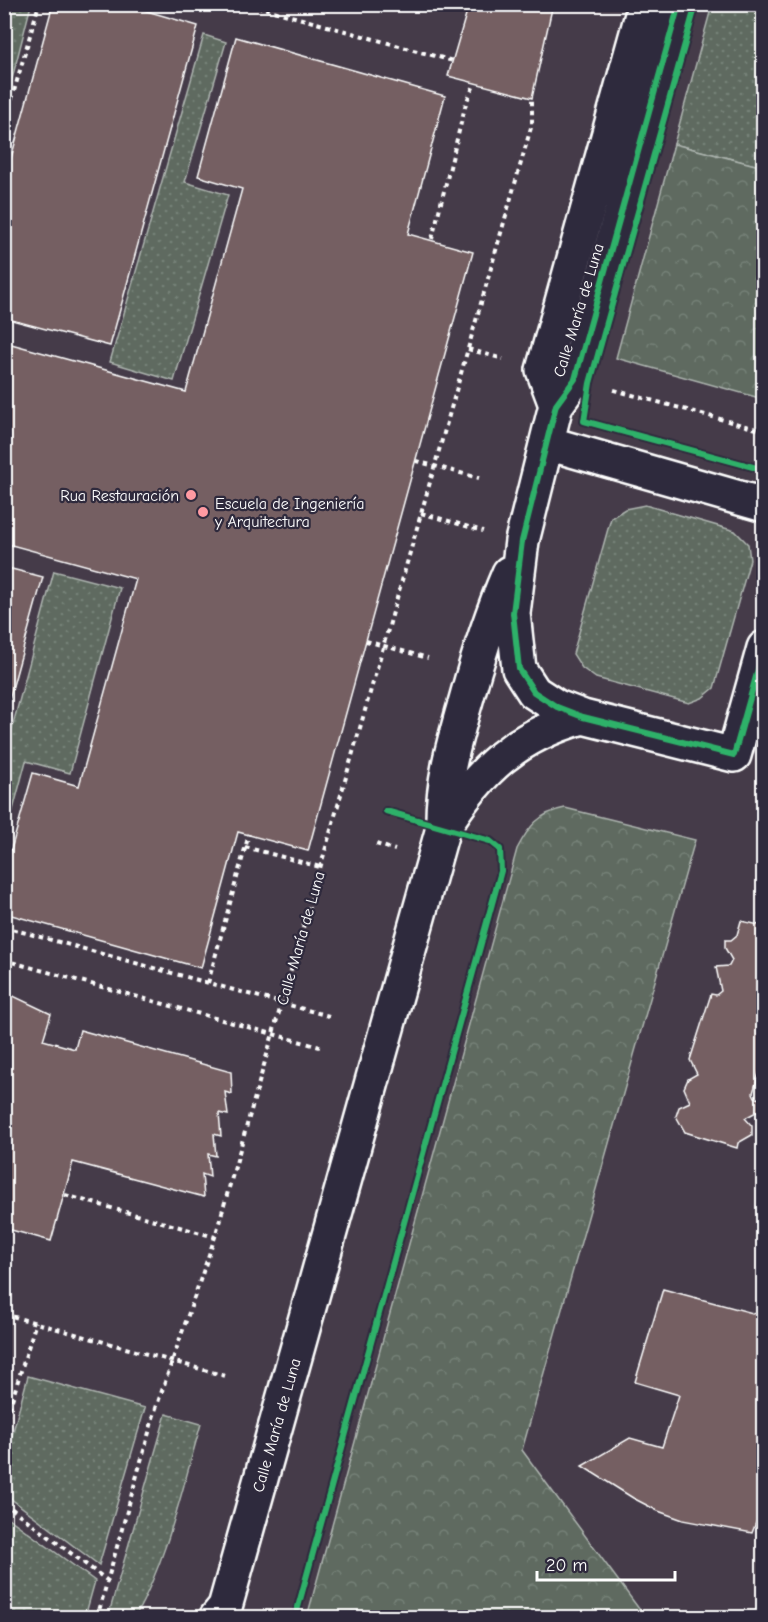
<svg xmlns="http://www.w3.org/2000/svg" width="768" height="1622" viewBox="0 0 768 1622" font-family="'Comic Neue',sans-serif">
  <defs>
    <pattern id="grass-dots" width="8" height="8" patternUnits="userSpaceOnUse" patternTransform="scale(1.5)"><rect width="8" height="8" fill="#5e6b60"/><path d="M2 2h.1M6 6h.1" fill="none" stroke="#768178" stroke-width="1.8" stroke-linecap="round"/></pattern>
    <pattern id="forest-crowns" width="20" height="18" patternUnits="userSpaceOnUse" patternTransform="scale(1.5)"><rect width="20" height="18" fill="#5e6b60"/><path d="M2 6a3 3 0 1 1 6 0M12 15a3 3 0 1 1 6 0" fill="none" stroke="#768178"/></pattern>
  </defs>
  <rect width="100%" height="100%" fill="#2f2a3d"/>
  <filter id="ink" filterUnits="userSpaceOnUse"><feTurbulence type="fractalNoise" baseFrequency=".0167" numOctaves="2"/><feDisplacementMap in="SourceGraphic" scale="12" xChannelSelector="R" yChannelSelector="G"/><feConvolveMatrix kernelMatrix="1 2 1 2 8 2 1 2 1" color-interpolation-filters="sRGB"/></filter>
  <g filter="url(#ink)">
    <path fill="#443a48" d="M 5,5 L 763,5 L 763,1617 L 5,1618 Z"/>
    <path fill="url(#grass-dots)" stroke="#aeb5b0" stroke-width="1.5" d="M 5,4 L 31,5 L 5,106 L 4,5 Z
      M 712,5 L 763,5 L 763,167 L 674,144 Z
      M 204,35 L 226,42 L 185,182 L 228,195 L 174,381 L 110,362 Z
      M 645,505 L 735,531 L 748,544 L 750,560 L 714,688 L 702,698 L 689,703 L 596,678 L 582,668 L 573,654 L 611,518 L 625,509 Z
      M 54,571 L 120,588 L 70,773 L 26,761 L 5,840 L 5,754 Z
      M 28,1376 L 145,1408 L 99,1565 L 6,1495 L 5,1461 Z
      M 166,1414 L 201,1424 C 182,1489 168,1557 135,1617 L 108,1617 Z
      M 4,1515 L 95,1581 L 85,1617 L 5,1617 Z"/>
    <path fill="url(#forest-crowns)" stroke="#aeb5b0" stroke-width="1.5" d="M 674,144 L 763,167 L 763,399 L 616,358 Z
      M 565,808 L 695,840 L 522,1450 L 645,1617 L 307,1617 L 517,849 C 529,826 539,813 565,808 Z"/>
    <path fill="#745f62" stroke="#fff" stroke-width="1.5" d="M 53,4 L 123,4 L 198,26 L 110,346 L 4,318 L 4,156 L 11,158 Z
      M 469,4 L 553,4 L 532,98 L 448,76 Z
      M 236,37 L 445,96 L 408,234 L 473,252 L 308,851 L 238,832 L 201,968 L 4,913 L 4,874 L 33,773 L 79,786 L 136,579 L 4,543 L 4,342 L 186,392 L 242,189 L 198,176 Z
      M 4,567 L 43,577 L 4,718 Z
      M 741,921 L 764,926 L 764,1057 L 753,1093 L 755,1097 L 763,1101 L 760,1110 L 745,1118 L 752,1126 L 752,1135 L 738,1143 L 737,1148 L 685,1132 L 676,1116 L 679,1107 L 690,1102 L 684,1088 L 688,1079 L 697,1074 L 690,1060 L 711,994 L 716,995 L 721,991 L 716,967 L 729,966 L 732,960 L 725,948 L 725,940 L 731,940 L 737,935 Z
      M 4,987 L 11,995 L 51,1014 L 43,1040 L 75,1049 L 80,1030 L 231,1072 L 232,1094 L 225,1092 L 228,1115 L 219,1113 L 221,1136 L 214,1134 L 216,1156 L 208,1154 L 210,1177 L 202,1174 L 204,1197 L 73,1162 L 51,1241 L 4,1228 Z
      M 663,1289 L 764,1316 L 764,1520 L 757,1520 L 752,1533 L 683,1520 L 658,1511 L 633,1498 L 582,1466 L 630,1438 L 662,1447 L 679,1395 L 635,1382 Z"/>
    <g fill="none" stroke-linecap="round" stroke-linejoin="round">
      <g stroke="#fff" stroke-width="38">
        <path id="minor" d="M 679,4 L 575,379 L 556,405 L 522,541 L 513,613 L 519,669 L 534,692 L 557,707 L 583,717 L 734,755 L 764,648
          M 556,405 L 543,370 L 645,4
          M 547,443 L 764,505
          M 443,826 C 442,782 454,742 466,700 C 478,656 491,615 509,573
          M 216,1618 L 225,1607 L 443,828 C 480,769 516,736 583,717"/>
      </g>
      <path stroke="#fff" stroke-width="4" stroke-dasharray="4.5 4.5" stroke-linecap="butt" d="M 248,4 L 453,61
        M 4,126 L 39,4
        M 432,239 L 466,103 L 475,83
        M 468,349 L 503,359
        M 614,390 L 764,431
        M 416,461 L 479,478
        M 421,513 L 483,531
        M 366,641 L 428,658
        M 376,844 L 395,850
        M 245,847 L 320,867
        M 4,927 L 329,1016
        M 4,960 L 320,1047
        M 208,983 L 249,834
        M 65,1195 L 215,1237
        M 4,1314 L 229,1377
        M 4,1426 L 36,1322
        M 4,1503 L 108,1581
        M 97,1618 L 155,1411 L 215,1237 L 532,124 L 532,98"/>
      <use href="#minor" stroke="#2f2a3d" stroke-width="33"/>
      <g stroke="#2f2a3d" stroke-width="10">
        <path id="cycleway" d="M 679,4 L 575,379 L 556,405 L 522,541 L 513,613 L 519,669 L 534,692 L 557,707 L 583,717 L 734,755 L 764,648
          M 696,4 L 590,383 L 584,421 L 764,470
          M 295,1618 L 501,871 L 500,849 L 490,841 L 386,811"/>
      </g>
      <use href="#cycleway" stroke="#2db169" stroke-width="6"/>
    </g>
  </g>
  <g fill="#ff9aa2" stroke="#2f2a3d" stroke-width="2">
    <circle cx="191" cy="495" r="6"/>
    <circle cx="203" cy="512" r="6"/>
  </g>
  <g text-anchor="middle" stroke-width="4.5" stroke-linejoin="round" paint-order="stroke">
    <g font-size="16" fill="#fff" stroke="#2f2a3d">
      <text transform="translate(578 310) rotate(-73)" y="6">Calle María de Luna</text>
      <text transform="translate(300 938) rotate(-74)" y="6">Calle María de Luna</text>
      <text transform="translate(276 1425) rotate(-74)" y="6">Calle María de Luna</text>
    </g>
    <g font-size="16" fill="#fff" stroke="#2f2a3d" text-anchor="end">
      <text x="179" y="501">Rua Restauración</text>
      <text x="215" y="509" text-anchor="start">Escuela de Ingeniería<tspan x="215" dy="18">y Arquitectura</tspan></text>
    </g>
  </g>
  <rect width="768" height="1622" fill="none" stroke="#2f2a3d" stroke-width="24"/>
  <rect x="12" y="12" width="744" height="1598" fill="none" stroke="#fff" stroke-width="2" filter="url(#ink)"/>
  <path d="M537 1571v9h138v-9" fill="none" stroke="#ffffff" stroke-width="3"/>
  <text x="546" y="1571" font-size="18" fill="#ffffff" stroke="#2f2a3d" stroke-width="4.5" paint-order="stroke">20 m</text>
</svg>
